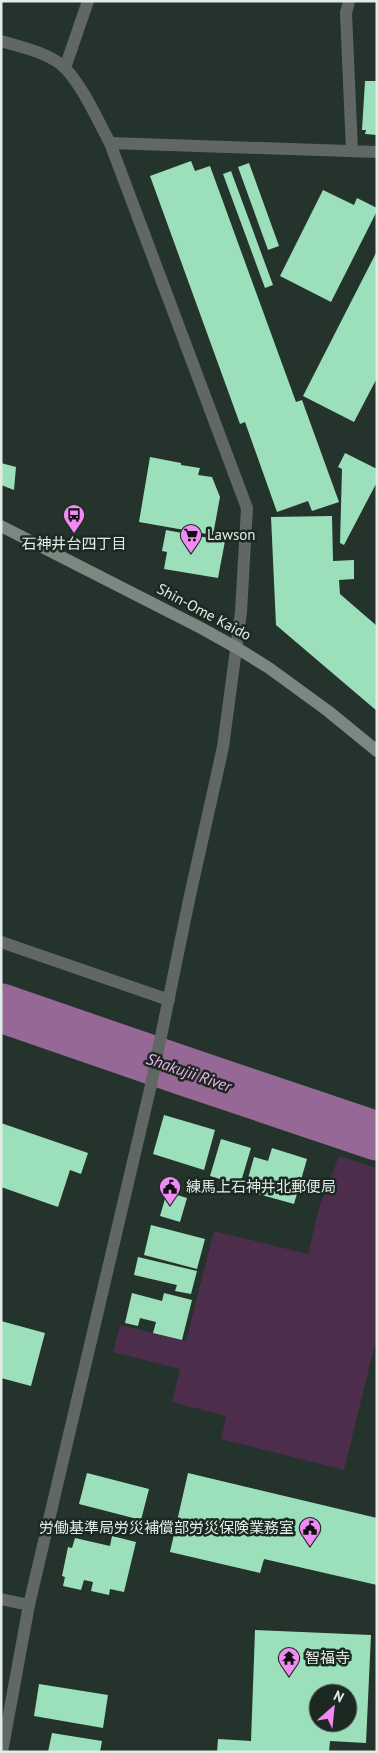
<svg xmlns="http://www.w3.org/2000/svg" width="378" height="1753" viewBox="0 0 378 1753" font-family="'PT Sans','Noto Sans JP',sans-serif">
  <rect width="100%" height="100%" fill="#24332b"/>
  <path fill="#4c2d4c" d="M 339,1156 L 377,1168 L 377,1336 L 344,1470 L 221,1439 L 226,1416 L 172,1402 L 180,1369 L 113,1352 L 120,1325 L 186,1341 L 214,1231 L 308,1254 L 319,1208 Z"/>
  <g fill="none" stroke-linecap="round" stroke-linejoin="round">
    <path stroke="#956895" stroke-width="49" d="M 1,1008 L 184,1071 L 377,1136"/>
  </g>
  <path fill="#9ce0bb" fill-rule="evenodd" d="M 365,81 L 377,81 L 377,135 L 365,134 L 366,130 L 362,130 Z
    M 191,161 L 195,171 L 210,166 L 296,402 L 302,400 L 339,502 L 312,511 L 308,501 L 277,512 L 245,422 L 240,424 L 150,176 Z
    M 249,163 L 279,246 L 268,250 L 238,167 Z
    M 231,171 L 273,285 L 265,288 L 223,174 Z
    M 323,190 L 354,205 L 357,198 L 377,208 L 377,211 L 331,302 L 280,276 Z
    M 377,251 L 377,378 L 354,422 L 303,396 Z
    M 345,453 L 377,469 L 377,482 L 344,545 L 340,543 L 342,469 L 338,467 Z
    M 150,457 L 181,463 L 181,465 L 200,468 L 198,475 L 212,477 L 220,497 L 213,535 L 139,522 Z
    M 1,463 L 16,467 L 14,490 L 1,485 Z
    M 332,516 L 333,561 L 354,560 L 354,579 L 339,580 L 340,594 L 377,626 L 377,711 L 276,625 L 271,517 Z
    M 166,530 L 225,541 L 218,578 L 164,569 L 167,552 L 162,551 Z
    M 164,1115 L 215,1130 L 204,1170 L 153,1154 Z
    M 1,1123 L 88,1153 L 81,1174 L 70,1170 L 58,1207 L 1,1187 Z
    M 221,1139 L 251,1148 L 240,1185 L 210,1176 Z
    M 272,1148 L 307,1159 L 294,1204 L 258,1194 L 260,1186 L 247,1182 L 254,1157 L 268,1161 Z
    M 167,1192 L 187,1198 L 180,1222 L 160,1216 Z
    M 151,1225 L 205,1239 L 197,1269 L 144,1255 Z
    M 138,1257 L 197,1271 L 191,1294 L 175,1291 L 177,1285 L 134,1275 Z
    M 132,1293 L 162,1301 L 164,1293 L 192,1300 L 182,1340 L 153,1333 L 156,1322 L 140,1318 L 138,1326 L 125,1323 Z
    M 1,1321 L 45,1333 L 31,1386 L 1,1378 Z
    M 87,1473 L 149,1489 L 141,1520 L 79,1504 Z
    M 188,1473 L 377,1518 L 377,1585 L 264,1559 L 260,1573 L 170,1552 Z
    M 112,1536 L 136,1542 L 124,1592 L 110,1589 L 109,1595 L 91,1591 L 93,1582 L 84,1580 L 81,1590 L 63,1586 L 65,1577 L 62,1576 L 68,1547 L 72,1548 L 75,1538 L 110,1546 Z
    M 255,1630 L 371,1635 L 366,1743 L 330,1741 L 329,1752 L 217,1752 L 218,1739 L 251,1741 ZM 318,1693 L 348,1693 L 348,1723 L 318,1723 Z
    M 39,1684 L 108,1695 L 103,1728 L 34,1716 Z
    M 52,1733 L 102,1741 L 100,1752 L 48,1752 Z"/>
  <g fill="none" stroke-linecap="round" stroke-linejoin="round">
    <path stroke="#616864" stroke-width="12" d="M 349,1 L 346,13 L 352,151
      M 65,68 L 88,1
      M 110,143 L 377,152
      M 1,942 L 169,1000
      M 1,1599 L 29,1605"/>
    <path stroke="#616864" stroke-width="12" d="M 1,41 C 21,47 51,53 66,69 C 84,89 97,119 110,143 L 247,508 L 241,612 L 223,747 L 189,900 L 151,1085 L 29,1605 L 2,1752"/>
    <path stroke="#7c8781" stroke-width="12" d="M 1,526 L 201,628 L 237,648 L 269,668 L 328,711 L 377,751"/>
  </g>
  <defs>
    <g id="bus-pin" transform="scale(1.125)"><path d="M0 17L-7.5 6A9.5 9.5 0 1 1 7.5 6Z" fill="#f28af3" stroke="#1b2922"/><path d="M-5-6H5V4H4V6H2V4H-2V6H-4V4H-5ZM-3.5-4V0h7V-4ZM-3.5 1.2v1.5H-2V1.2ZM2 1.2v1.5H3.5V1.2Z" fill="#111"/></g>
    <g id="supermarket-pin" transform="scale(1.125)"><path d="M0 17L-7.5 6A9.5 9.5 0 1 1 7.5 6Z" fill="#f28af3" stroke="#1b2922"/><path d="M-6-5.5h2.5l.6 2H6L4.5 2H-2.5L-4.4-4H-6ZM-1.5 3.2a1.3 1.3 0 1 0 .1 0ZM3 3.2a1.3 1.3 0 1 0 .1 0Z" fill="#111"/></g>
    <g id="civic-pin" transform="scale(1.125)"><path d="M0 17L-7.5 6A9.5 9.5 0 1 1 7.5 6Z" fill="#f28af3" stroke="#1b2922"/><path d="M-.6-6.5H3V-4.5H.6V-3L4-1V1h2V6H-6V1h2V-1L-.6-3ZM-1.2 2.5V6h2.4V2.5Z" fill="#111"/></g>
    <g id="temple-pin" transform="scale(1.125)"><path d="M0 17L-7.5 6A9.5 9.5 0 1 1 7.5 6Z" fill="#f28af3" stroke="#1b2922"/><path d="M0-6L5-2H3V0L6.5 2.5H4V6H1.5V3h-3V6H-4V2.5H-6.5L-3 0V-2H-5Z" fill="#111"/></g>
  </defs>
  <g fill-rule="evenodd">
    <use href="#bus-pin" x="74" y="515"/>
    <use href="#supermarket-pin" x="191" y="535"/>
    <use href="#civic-pin" x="170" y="1187"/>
    <use href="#civic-pin" x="310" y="1528"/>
    <use href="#temple-pin" x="289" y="1658"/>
  </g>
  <g text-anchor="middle" stroke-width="5" stroke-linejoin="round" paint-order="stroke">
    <g font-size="15" fill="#e3ece7" stroke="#1b2922" text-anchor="start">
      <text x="207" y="540">Lawson</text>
      <text x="74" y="549" text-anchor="middle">石神井台四丁目</text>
      <text x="186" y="1192">練馬上石神井北郵便局</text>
      <text x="294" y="1533" text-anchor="end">労働基準局労災補償部労災保険業務室</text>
      <text x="305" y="1663">智福寺</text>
    </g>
    <g font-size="15" fill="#e3ece7" stroke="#1b2922">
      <text transform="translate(204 612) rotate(28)" y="5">Shin-Ome Kaido</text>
    </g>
    <g font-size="16" font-style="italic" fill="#f4b1f3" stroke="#1b2922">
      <text transform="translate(189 1072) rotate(19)" y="6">Shakujii River</text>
    </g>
  </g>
  <rect width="378" height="1753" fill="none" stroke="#e3ece7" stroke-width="5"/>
  <g transform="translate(333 1708) rotate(27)"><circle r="24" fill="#1b2922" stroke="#6b7771"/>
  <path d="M0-4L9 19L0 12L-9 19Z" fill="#f28af3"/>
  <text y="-8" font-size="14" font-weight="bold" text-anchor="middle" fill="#e3ece7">N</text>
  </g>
</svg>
